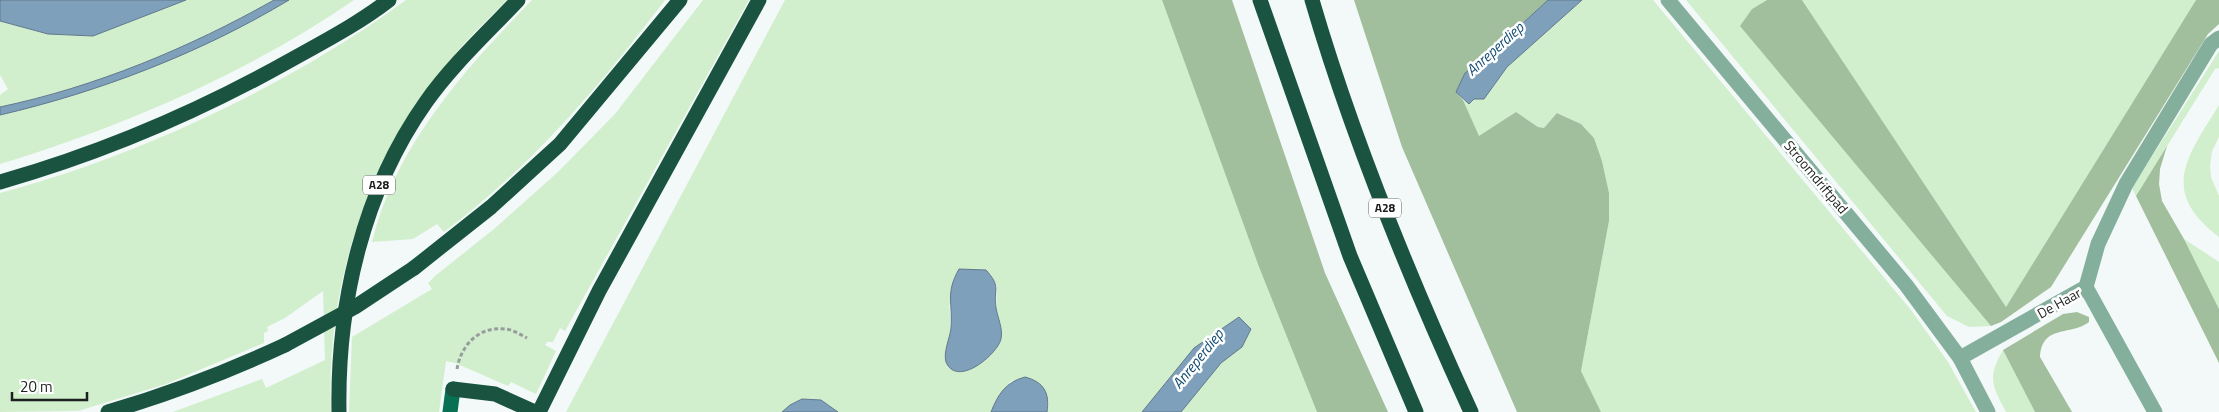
<svg xmlns="http://www.w3.org/2000/svg" width="2219" height="412" viewBox="0 0 2219 412" font-family="'Titillium Web',sans-serif">
  <rect width="100%" height="100%" fill="#f2f9f8"/>
  <path fill="#d1eecd" fill-rule="evenodd" d="M 186,0 L 274,0 C 189,48 95,87 0,107 L 0,95 L 8,89 L 0,75 L 0,21 L 48,34 L 93,36 Z
    M 289,0 L 354,0 C 246,74 124,126 0,164 L 0,115 C 96,93 182,51 271,10 Z
    M 406,0 L 507,0 C 490,17 472,34 457,52 C 371,151 325,280 331,412 L 173,412 L 262,379 L 266,388 L 325,360 L 323,291 L 285,318 L 267,327 L 268,331 L 264,333 L 264,343 L 166,384 L 78,411 L 0,412 L 0,193 C 139,156 290,85 406,0 Z
    M 532,0 L 665,0 C 600,86 531,167 444,232 L 437,224 L 413,239 L 372,242 C 395,146 465,69 532,0 Z
    M 703,0 L 749,0 L 565,331 L 560,328 L 553,342 L 547,342 L 545,345 L 556,351 L 536,394 L 511,382 L 508,386 L 455,363 L 446,361 L 439,412 L 349,412 L 352,337 L 432,289 L 428,283 L 435,276 L 494,229 L 557,173 L 615,114 Z
    M 785,0 L 1162,0 L 1259,267 L 1317,412 L 1181,412 L 1221,363 L 1242,347 L 1251,329 L 1239,317 L 1194,348 L 1142,412 L 1047,412 L 1049,401 L 1012,380 L 995,401 L 991,412 L 838,412 C 819,394 801,396 782,412 L 566,412 ZM 997,285 L 996,308 L 1001,328 L 945,352 C 951,336 952,321 949,305 Z
    M 1582,0 L 1653,0 L 1911,310 L 1948,362 L 1976,412 L 1601,412 L 1581,371 L 1609,221 L 1609,193 L 1602,161 L 1594,138 L 1581,124 L 1558,113 L 1544,128 L 1538,127 L 1516,112 L 1479,137 L 1463,100 L 1469,103 L 1474,99 L 1484,99 L 1507,67 Z
    M 1686,0 L 1767,0 L 1752,9 L 1741,26 L 1991,326 L 1969,327 L 1947,316 Z
    M 1802,0 L 2196,0 L 2006,307 Z
    M 2219,51 L 2219,68 L 2215,69 L 2136,196 L 2132,188 Z
    M 2219,105 L 2219,137 L 2212,151 L 2210,166 L 2211,177 L 2219,196 L 2219,237 C 2158,191 2188,156 2219,105 Z
    M 2184,239 L 2219,262 L 2219,309 Z
    M 2003,350 L 2035,412 L 2006,412 C 1992,385 1987,378 2003,350 Z"/>
  <path fill="#a1be9d" d="M 1162,0 L 1232,0 L 1325,273 L 1388,412 L 1317,412 L 1259,267 Z
    M 1354,0 L 1548,0 L 1480,63 L 1465,73 L 1456,92 L 1463,100 L 1479,136 L 1516,112 L 1538,127 L 1544,128 L 1557,113 L 1581,124 L 1594,138 L 1602,161 L 1609,193 L 1609,221 L 1581,371 L 1601,412 L 1517,412 L 1402,147 Z
    M 1767,0 L 1802,0 L 2006,307 L 2196,0 L 2219,0 L 2219,24 L 2208,34 L 2051,287 L 2001,322 L 1991,326 L 1740,26 L 1752,9 Z
    M 2167,146 L 2160,169 L 2159,184 L 2162,201 L 2184,239 L 2219,309 L 2219,363 L 2136,196 Z
    M 2077,312 L 2089,317 L 2089,322 C 2071,336 2042,324 2040,357 L 2072,412 L 2035,412 L 2003,350 L 2063,314 Z"/>
  <path fill="#7ea0bb" stroke="#61798c" d="M 0,0 L 186,0 L 93,36 L 48,34 L 0,21 Z
    M 274,0 L 289,0 C 201,53 99,92 0,115 L 0,107 C 95,87 189,48 274,0 Z
    M 1548,0 L 1582,0 L 1507,67 L 1484,99 L 1474,99 L 1469,104 L 1456,92 L 1465,73 L 1480,63 Z
    M 959,269 L 986,270 C 1002,288 993,288 996,308 C 998,319 1003,328 1001,339 C 997,355 957,388 946,362 C 943,352 950,338 951,328 C 953,302 945,294 959,269 Z
    M 1239,317 L 1251,329 L 1242,347 L 1221,363 L 1181,412 L 1142,412 L 1194,348 Z
    M 1025,377 C 1044,382 1050,393 1047,412 L 991,412 C 998,394 1006,382 1025,377 Z
    M 802,399 L 821,400 L 838,412 L 782,412 L 790,405 Z"/>
  <g fill="none" stroke-linecap="round" stroke-linejoin="round">
    <path stroke="#979d9c" stroke-width="3" stroke-dasharray="4 2.5" stroke-linecap="butt" d="M 457,369 C 461,345 479,326 505,329 C 512,329 521,335 527,338"/>
    <path stroke="#85af9d" stroke-width="15" d="M 2086,287 L 2098,244 L 2126,184 L 2211,44 L 2219,38
      M 1960,358 L 2086,287 L 2155,412"/>
    <path stroke="#85af9d" stroke-width="15" d="M 1668,0 L 1906,285 L 1960,358 L 1988,412"/>
    <path stroke="#087154" stroke-width="15" d="M 450,412 L 453,389"/>
    <path stroke="#1a5440" stroke-width="15" d="M 1260,0 L 1350,256 L 1416,412
      M 1312,0 C 1353,141 1410,279 1471,412
      M 0,182 C 102,153 196,113 289,61 C 323,42 358,24 389,0
      M 414,268 L 491,207 L 560,144 L 680,0
      M 453,389 L 495,394 L 535,412
      M 108,412 C 169,394 227,372 285,345
      M 339,412 C 337,304 363,191 426,102 C 452,65 487,33 518,0
      M 539,412 L 599,291 L 759,0"/>
    <path stroke="#1a5440" stroke-width="15" d="M 285,345 L 355,307 L 414,268"/>
  </g>
  <g text-anchor="middle" stroke-width="5" stroke-linejoin="round" paint-order="stroke">
    <g fill="#fff" stroke="#606262" stroke-width="1">
      <rect x="363" y="175.5" width="32" height="19" rx="4"/>
      <rect x="1369" y="198.5" width="32" height="19" rx="4"/>
    </g>
    <g font-size="12" font-weight="bold" fill="#1c1f1e">
      <text x="379" y="189">A28</text>
      <text x="1385" y="212">A28</text>
    </g>
    <g font-size="14" fill="#1c1f1e" stroke="#fff">
      <text transform="translate(1816 177) rotate(50)" y="5">Stroomdriftpad</text>
      <text transform="translate(2059 303) rotate(-29)" y="5">De Haar</text>
    </g>
    <g font-size="15" font-style="italic" fill="#144d73" stroke="#fff">
      <text transform="translate(1495 49) rotate(-42)" y="5">Anreperdiep</text>
      <text transform="translate(1198 359) rotate(-51)" y="5">Anreperdiep</text>
    </g>
  </g>
  <path d="M12 392v8h75v-8" fill="none" stroke="#1c1f1e" stroke-width="2.5"/>
  <text x="20" y="392" font-size="15" fill="#1c1f1e" stroke="#ffffff" stroke-width="4" paint-order="stroke">20 m</text>
</svg>
